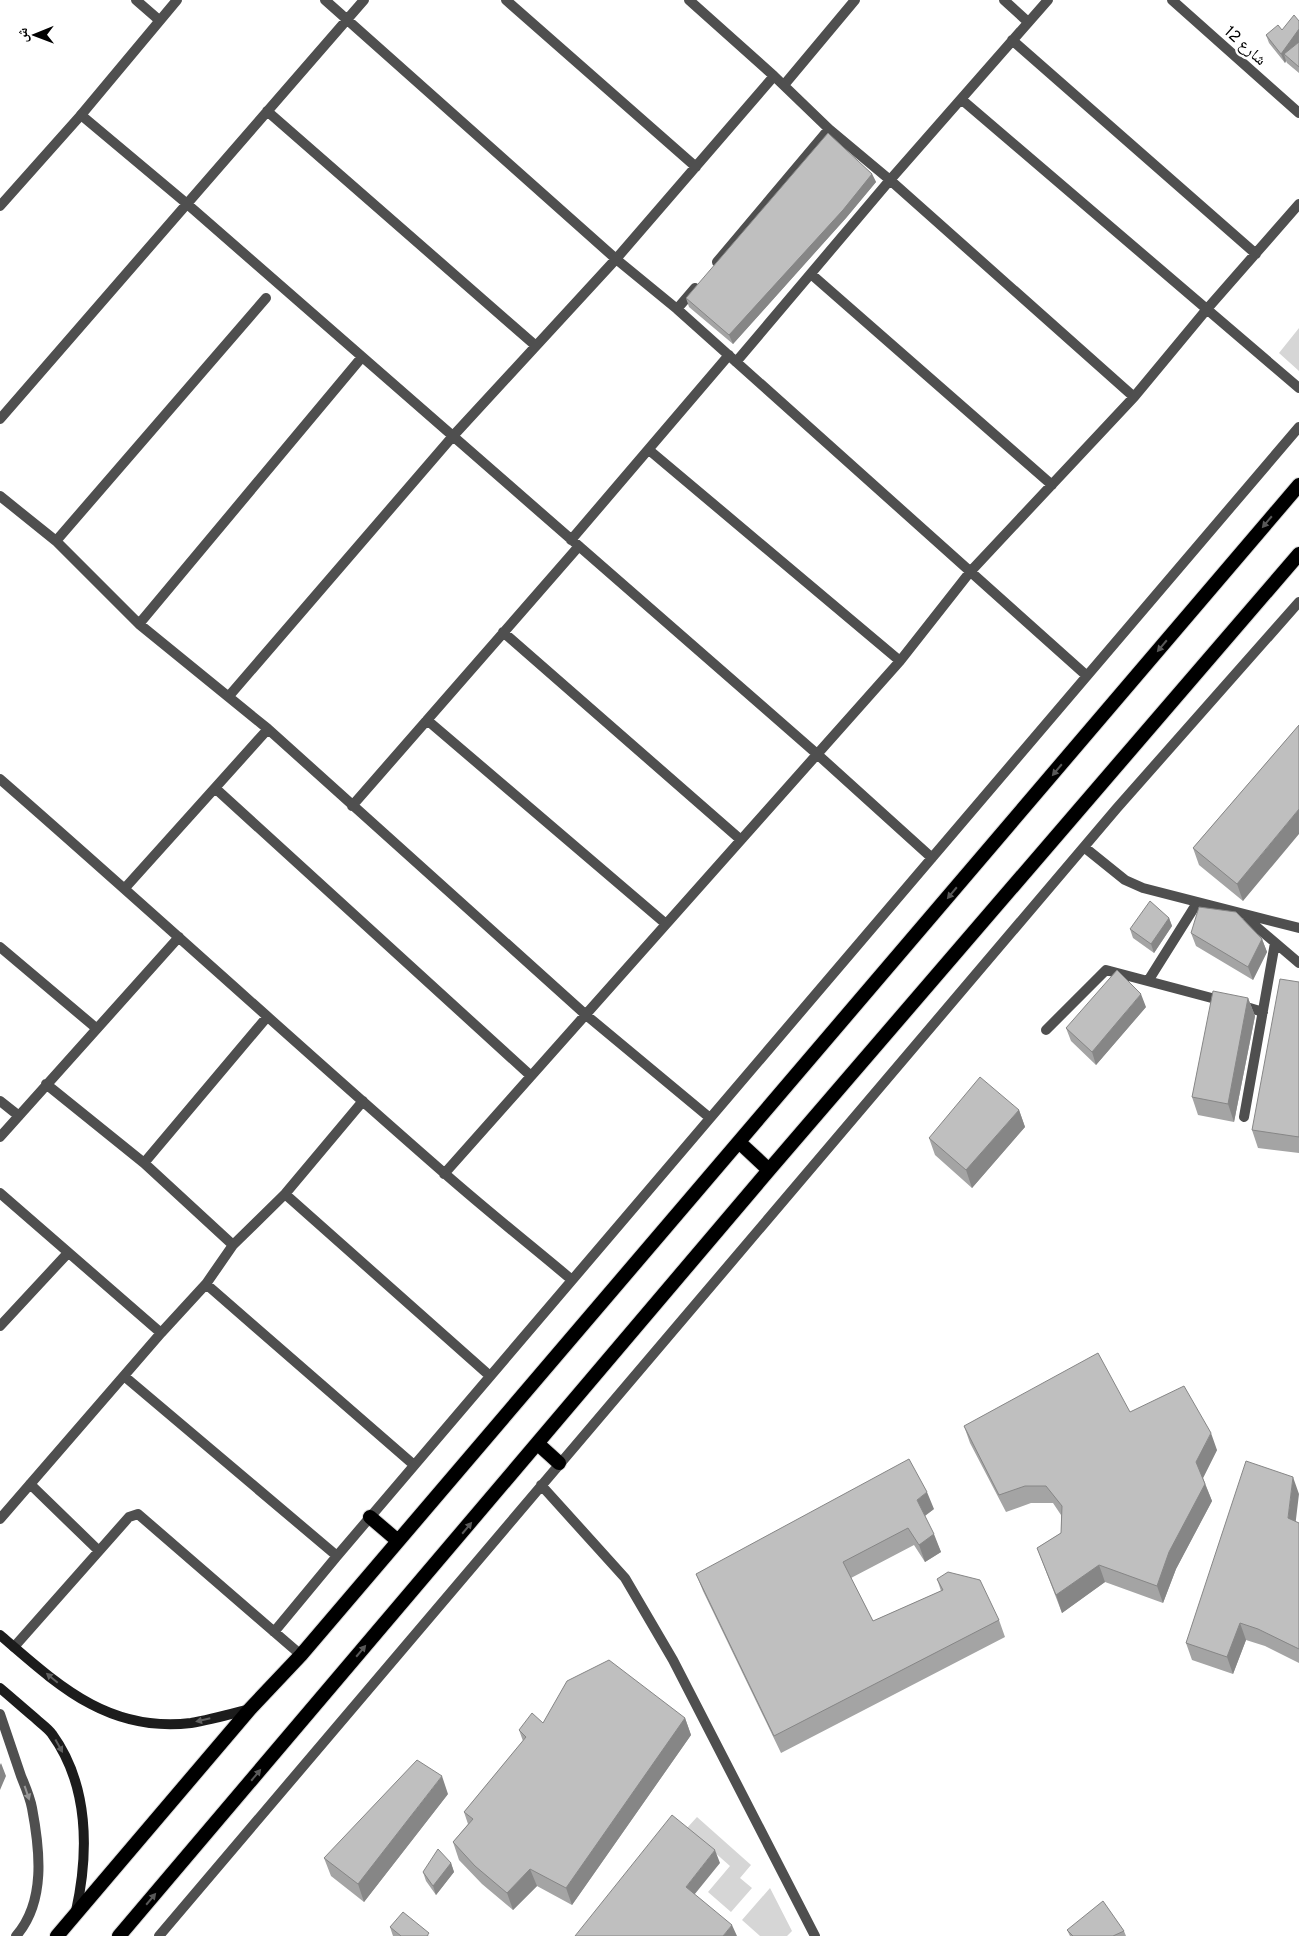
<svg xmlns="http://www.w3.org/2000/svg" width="1299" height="1936" viewBox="0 0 1299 1936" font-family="Overpass,'Noto Naskh Arabic',sans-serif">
  <rect width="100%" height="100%" fill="#fff"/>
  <path fill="#d6d6d6" d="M 1299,328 L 1299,371 L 1279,353 Z
    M 697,1817 L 751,1865 L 740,1878 L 752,1888 L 731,1912 L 708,1892 L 730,1866 L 687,1828 Z
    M 770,1888 L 792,1931 L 787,1936 L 760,1936 L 742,1920 Z"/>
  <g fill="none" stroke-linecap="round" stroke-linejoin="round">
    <g stroke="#dbdbdb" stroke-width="16">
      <path id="trunk" d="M 740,1143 L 769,1170
        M 538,1444 L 559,1463
        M 370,1517 L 398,1541
        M 57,1936 L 250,1709 L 301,1655 L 1299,485
        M 119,1936 L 769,1170 L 1299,554"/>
    </g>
    <path stroke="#4f4f4f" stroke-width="10" d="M 136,0 L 159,20
      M 325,0 L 616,259 L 677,309 L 1087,676
      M 506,0 L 696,167
      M 689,0 L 774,76 L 829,129 L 890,180 L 1134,397
      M 1004,0 L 1028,22
      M 1012,40 L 1256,254
      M 784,85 L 855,0
      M 961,99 L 1299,388
      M 267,111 L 536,346
      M 81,115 L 186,203 L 817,754 L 932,858
      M 717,262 L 829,129
      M 811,274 L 1052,485
      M 677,309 L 695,288
      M 736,362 L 890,180 L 1048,0
      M 0,419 L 364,0
      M 649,450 L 900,661
      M 0,496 L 56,541 L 139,624 L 268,729 L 586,1015 L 710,1118
      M 571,540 L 729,355
      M 56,541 L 266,298
      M 139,624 L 362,357
      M 503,632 L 741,840
      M 229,696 L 453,436 L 616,259 L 774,76
      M 427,720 L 666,924
      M 0,779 C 149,909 294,1042 443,1172 C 485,1209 529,1244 572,1280
      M 215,788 L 531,1076
      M 352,806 L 579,546
      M 1084,847 L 1125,880 L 1143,888 L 1299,928
      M 125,888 L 268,729
      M 1245,917 L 1299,963
      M 0,947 L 96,1028
      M 1148,981 L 1197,903
      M 1240,1005 L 1263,1012
      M 1046,1030 L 1106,970 L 1223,1001
      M 46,1084 L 144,1163 L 233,1245
      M 0,1101 L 19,1116
      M 1244,1117 L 1275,943
      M 0,1137 L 179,937
      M 144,1163 L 267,1017
      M 444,1174 L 900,661 L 970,572 L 1134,397 L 1207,309 L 1299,204
      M 0,1193 L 161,1333
      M 285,1194 L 490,1376
      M 206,1284 L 414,1465
      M 0,1326 L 67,1254
      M 124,1376 L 337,1556
      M 30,1484 L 99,1551 L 129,1517 L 138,1514 L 301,1655
      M 541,1485 L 625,1578 L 673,1660 L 815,1936
      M 0,1519 L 161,1333 L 206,1284 L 233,1245 L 285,1194 L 363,1101
      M 274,1632 L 337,1556 L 1299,427
      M 14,1647 L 99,1551
      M 0,1714 C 7,1735 14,1755 21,1776 C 25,1786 30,1797 32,1808 C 40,1850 46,1902 16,1936
      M 159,1936 L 1117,808 L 1299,602"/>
    <path stroke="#4f4f4f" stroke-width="10" d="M 1172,0 L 1299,113
      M 0,206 L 81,115 L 177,0"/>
    <path stroke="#1c1c1c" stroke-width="10" d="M 0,1635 C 58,1685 108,1733 191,1723 C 210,1720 231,1714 250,1709
      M 0,1688 C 12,1698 23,1708 35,1718 C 40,1723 48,1728 52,1734 C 89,1785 89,1852 76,1911"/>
    <use href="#trunk" stroke="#000" stroke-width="14"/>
  </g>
  <path fill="#a4a4a4" d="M 1299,21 L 1299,73 L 1287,63 L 1286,61 L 1285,63 L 1269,43 L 1266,35 L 1282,30 Z
    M 872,174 L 876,182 L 846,218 L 733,344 L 689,307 L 686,298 Z
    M 1299,725 L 1243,901 L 1199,865 L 1193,848 Z
    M 1169,918 L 1172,926 L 1154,953 L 1133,938 L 1130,929 Z
    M 1191,933 L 1262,939 L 1267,952 L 1253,980 L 1196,946 Z
    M 1299,982 L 1299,1153 L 1258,1148 L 1252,1130 Z
    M 1248,998 L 1255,1016 L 1234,1122 L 1198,1115 L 1192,1097 Z
    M 1146,1007 L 1096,1065 L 1071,1041 L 1066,1028 Z
    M 1019,1110 L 1025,1127 L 972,1188 L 935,1155 L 929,1138 Z
    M 1130,1412 L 1217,1450 L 1203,1478 L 1212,1501 L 1176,1569 L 1163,1603 L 1105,1582 L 1062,1613 L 1037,1548 L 1061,1533 L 1061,1515 L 1053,1503 L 1031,1503 L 1006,1512 L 970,1443 L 964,1426 Z
    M 934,1509 L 925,1516 L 941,1552 L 925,1562 L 914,1545 L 851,1578 L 873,1621 L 941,1591 L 937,1579 L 999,1620 L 1005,1637 L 781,1753 L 703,1591 L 696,1574 Z
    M 1296,1522 L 1299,1523 L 1299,1663 L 1265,1646 L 1246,1640 L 1233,1674 L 1192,1660 L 1186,1643 Z
    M 685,1718 L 691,1735 L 572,1905 L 537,1886 L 513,1910 L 482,1884 L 459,1860 L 453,1842 L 468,1824 L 464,1812 L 523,1741 L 519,1730 L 543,1723 Z
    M 448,1794 L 364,1902 L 331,1876 L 324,1858 Z
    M 451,1863 L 454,1872 L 436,1895 L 426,1881 L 423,1872 Z
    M 390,1927 L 430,1936 L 393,1936 Z
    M 1067,1930 L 1124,1931 L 1126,1936 L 1070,1936 Z"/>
  <path fill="#868686" d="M 1299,29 L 1299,42 L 1284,54 L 1286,61 L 1285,63 L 1281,54 Z
    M 872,174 L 876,182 L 846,218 L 733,344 L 729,335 Z
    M 1299,809 L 1299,834 L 1243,901 L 1237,884 Z
    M 1169,918 L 1172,926 L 1154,953 L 1151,944 Z
    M 1262,939 L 1267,952 L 1253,980 L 1248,967 Z
    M 1141,994 L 1146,1007 L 1096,1065 L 1092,1052 Z
    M 1248,998 L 1255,1016 L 1234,1122 L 1228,1104 Z
    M 1019,1110 L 1025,1127 L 972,1188 L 966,1170 Z
    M 1211,1433 L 1217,1450 L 1202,1480 L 1196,1462 Z
    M 1293,1477 L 1299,1494 L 1294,1536 L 1288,1518 Z
    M 1205,1484 L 1212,1501 L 1176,1569 L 1163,1603 L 1157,1586 L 1169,1552 Z
    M 927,1492 L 934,1509 L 923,1517 L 917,1500 Z
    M 934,1534 L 941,1552 L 925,1562 L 919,1545 Z
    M 1099,1565 L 1105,1582 L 1062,1613 L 1056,1595 Z
    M 1240,1623 L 1246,1640 L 1233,1674 L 1227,1657 Z
    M 685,1718 L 691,1735 L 572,1905 L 566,1888 Z
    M 1,1763 L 6,1776 L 0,1790 L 0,1765 Z
    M 442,1776 L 448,1794 L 364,1902 L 358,1884 Z
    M 715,1850 L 720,1863 L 690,1900 L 686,1887 Z
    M 451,1863 L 454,1872 L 436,1895 L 433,1886 Z
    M 530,1869 L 537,1886 L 513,1910 L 507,1893 Z
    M 732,1925 L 737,1936 L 723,1936 Z"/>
  <path fill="#bfbfbf" stroke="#868686" d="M 1294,15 L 1299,21 L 1299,29 L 1281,54 L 1266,35 L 1278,25 L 1282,30 Z
    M 1299,42 L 1299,67 L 1284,54 Z
    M 828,133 L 872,174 L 843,210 L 729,335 L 686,298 Z
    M 1299,725 L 1299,809 L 1237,884 L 1193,848 Z
    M 1150,901 L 1169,918 L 1151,944 L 1130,929 Z
    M 1199,907 L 1236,912 L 1262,939 L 1248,967 L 1191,933 Z
    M 1117,970 L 1141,994 L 1092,1052 L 1066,1028 Z
    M 1280,979 L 1299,982 L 1299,1137 L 1252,1130 Z
    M 1213,991 L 1248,998 L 1228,1104 L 1192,1097 Z
    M 980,1077 L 1019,1110 L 966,1170 L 929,1138 Z
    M 1098,1353 L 1130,1412 L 1184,1386 L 1211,1433 L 1196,1462 L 1205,1484 L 1169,1552 L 1157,1586 L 1099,1565 L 1056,1595 L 1037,1548 L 1061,1533 L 1062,1506 L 1046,1486 L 1025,1486 L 999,1495 L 964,1426 Z
    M 909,1459 L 927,1492 L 917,1500 L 934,1534 L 919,1545 L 908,1528 L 843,1562 L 873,1621 L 943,1590 L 937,1579 L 948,1572 L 980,1580 L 999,1620 L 774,1736 L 696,1574 Z
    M 1246,1461 L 1293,1477 L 1288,1518 L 1299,1523 L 1299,1649 L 1258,1629 L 1240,1623 L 1227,1657 L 1186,1643 Z
    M 609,1660 L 685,1718 L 566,1888 L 530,1869 L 507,1893 L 475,1866 L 453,1842 L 473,1819 L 464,1812 L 526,1737 L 519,1730 L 532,1713 L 543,1723 L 567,1681 Z
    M 417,1760 L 442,1776 L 358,1884 L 324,1858 Z
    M 672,1815 L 715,1850 L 686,1887 L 732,1925 L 723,1936 L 575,1936 Z
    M 438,1849 L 451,1863 L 433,1886 L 423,1872 Z
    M 1103,1901 L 1124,1931 L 1113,1936 L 1073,1936 L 1067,1930 Z
    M 403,1912 L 429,1933 L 427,1936 L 401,1936 L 390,1927 Z"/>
  <defs><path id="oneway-solid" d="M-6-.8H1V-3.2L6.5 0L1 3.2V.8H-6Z" transform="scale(1.25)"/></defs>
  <g fill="#595959">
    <use href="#oneway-solid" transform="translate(1267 522) rotate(130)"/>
    <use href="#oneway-solid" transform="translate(1162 646) rotate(130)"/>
    <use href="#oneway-solid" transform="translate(1057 770) rotate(130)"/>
    <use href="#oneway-solid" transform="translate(952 893) rotate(130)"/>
    <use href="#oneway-solid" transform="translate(467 1528) rotate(-50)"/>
    <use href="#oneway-solid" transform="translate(361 1651) rotate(-50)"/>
    <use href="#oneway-solid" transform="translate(256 1775) rotate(-50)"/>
    <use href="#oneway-solid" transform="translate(151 1899) rotate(-50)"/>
  </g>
  <g fill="#606060">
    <use href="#oneway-solid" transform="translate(52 1678) rotate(-140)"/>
    <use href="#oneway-solid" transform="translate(203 1720) rotate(167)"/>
    <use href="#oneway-solid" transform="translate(59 1746) rotate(61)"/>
  </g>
  <use fill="#959595" href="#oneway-solid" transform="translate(27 1793) rotate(71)"/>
  <g text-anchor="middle" stroke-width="5" stroke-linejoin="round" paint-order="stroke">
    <g font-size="16" fill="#000" stroke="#fff">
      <text transform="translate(1246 45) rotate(42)" y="6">شارع 12</text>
    </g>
  </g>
  <g transform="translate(35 35) rotate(269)" stroke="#ffffff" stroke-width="4" paint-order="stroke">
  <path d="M0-4L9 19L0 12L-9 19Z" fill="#000000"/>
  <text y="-8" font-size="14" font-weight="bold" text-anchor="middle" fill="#000000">ش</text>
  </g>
</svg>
